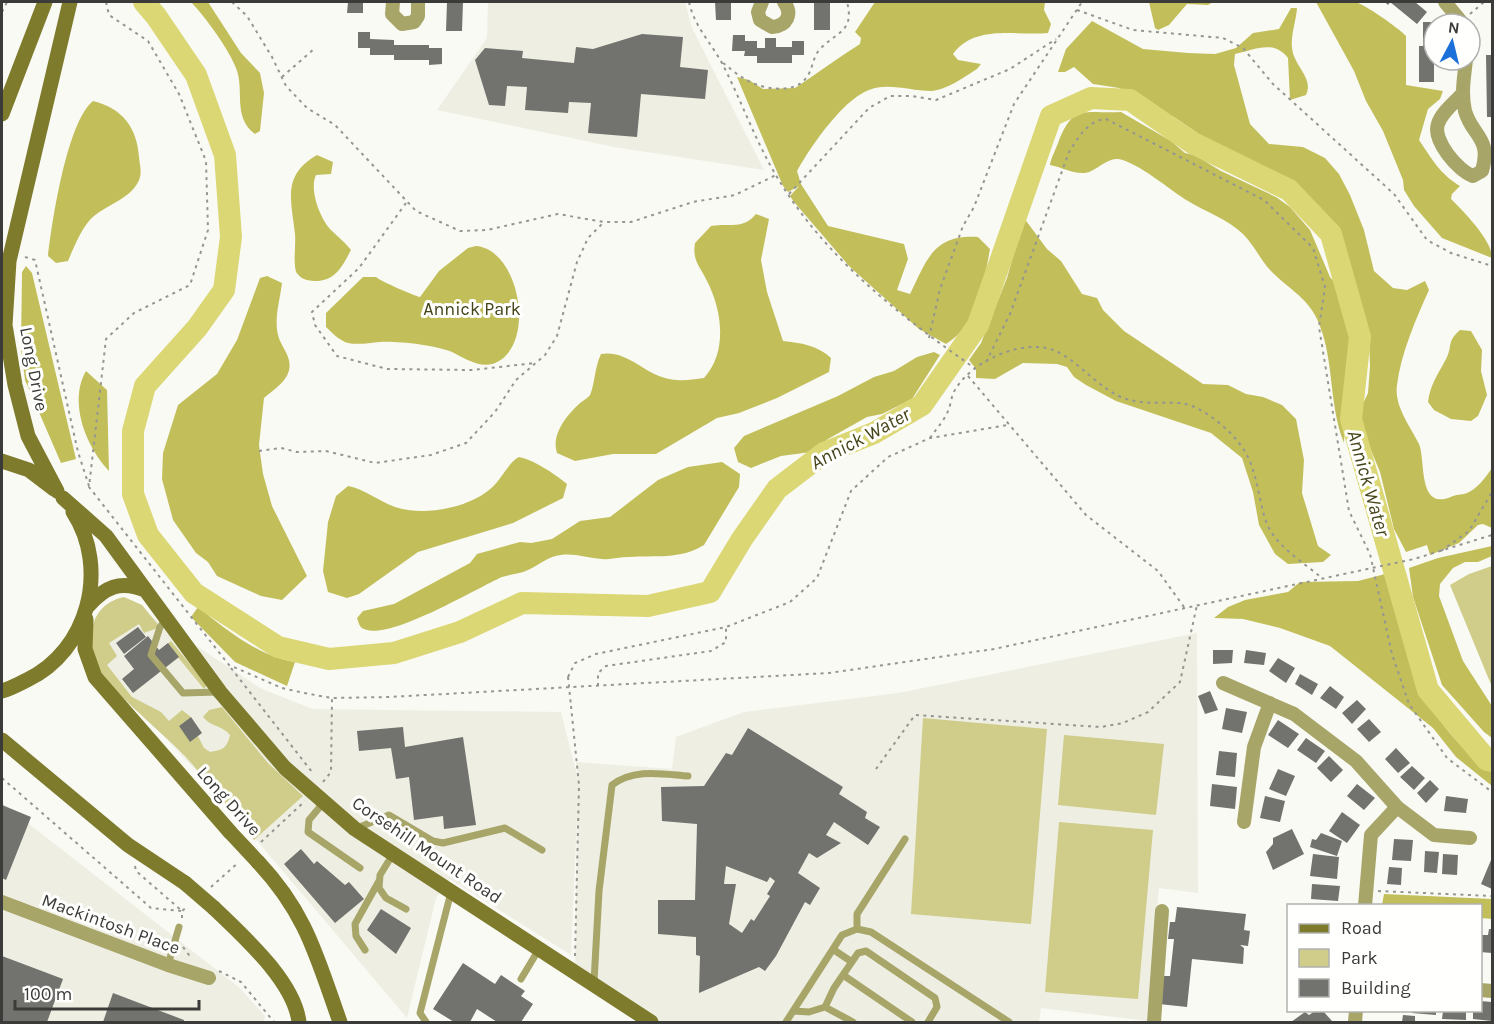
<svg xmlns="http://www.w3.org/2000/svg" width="1494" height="1024" viewBox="0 0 1494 1024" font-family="Karla,sans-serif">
  <rect width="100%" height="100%" fill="#fafaf5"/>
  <path fill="#eeeee3" d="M 488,2 L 685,2 L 692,28 L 764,170 L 614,147 L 437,110 L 487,38 Z
    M 140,609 L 262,689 L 313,709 L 561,712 L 578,779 L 576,762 L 672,769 L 676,737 L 744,712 L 898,693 L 1197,633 L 1198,893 L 1159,888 L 1148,1021 L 1041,1008 L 1039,1022 L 651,1022 L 575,973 L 577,817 L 571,955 L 450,879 L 436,898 L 407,1018 L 215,791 L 115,684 L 97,645 Z
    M 2,803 L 240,988 L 265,1016 L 264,1022 L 2,1022 Z"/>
  <path fill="#cfcd89" d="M 1492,566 L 1492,687 L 1450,585 L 1469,574 Z
    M 124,597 L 142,605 L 160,627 L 144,633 L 139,624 L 109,643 L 117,656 L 107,665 L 132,697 L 161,712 L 169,721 L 182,710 L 191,717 L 179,726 L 190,741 L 198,736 L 204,748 L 210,752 C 223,750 227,748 230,735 C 222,725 211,727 203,717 L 209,710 L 222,707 L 268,763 L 303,796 L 254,840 C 231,812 209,782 184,755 C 166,736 104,685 97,666 C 85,636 91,604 124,597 Z
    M 171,641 L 207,685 L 204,689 L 167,644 Z
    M 923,718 L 1047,729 L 1031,924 L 911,914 Z
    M 1064,735 L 1164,744 L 1156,815 L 1058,805 Z
    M 1059,822 L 1153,830 L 1138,999 L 1045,992 Z"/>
  <path fill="#c2bf5b" d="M 191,2 L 208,2 L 241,53 L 260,73 L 264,93 L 260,131 L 255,134 C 232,117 245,90 236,68 C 228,48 206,18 191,2 Z
    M 875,2 L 1045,2 L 1044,10 L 1051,24 L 1048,33 C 1016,36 975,24 953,54 L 958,60 L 981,64 L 977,69 C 964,77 947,90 931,91 C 912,91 894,84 875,88 C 846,94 811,146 797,171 L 801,184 L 828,226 L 904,244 L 908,259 L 897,290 L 910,294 C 927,260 933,234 978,237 L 990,249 C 984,282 978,325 946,344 L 919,329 L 850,267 L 794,202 L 790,196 L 799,186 L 788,192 L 783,186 L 737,77 L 749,80 L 763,89 L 795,88 C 816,74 838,58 860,44 L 861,38 L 855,32 Z
    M 1149,2 L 1213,2 L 1208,5 L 1187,4 L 1169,25 L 1158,30 L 1155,28 Z
    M 1316,2 C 1328,1 1343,0 1355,2 C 1363,3 1400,29 1406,36 L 1406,85 L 1443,91 L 1440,99 L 1428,109 L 1419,140 C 1432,159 1440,174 1460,186 L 1452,194 L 1451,199 C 1463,211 1493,241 1492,258 L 1442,238 L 1414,206 L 1404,190 L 1403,180 L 1383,131 L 1366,101 L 1354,71 Z
    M 1291,8 L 1297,8 C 1296,24 1288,41 1294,56 C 1299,70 1313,80 1306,95 L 1290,100 L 1288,58 C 1273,39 1254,50 1235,54 L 1234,65 L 1250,124 L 1269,144 L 1303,147 L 1325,158 L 1339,174 L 1350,195 L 1364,230 L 1374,271 L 1393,288 L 1407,290 L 1425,281 L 1429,290 C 1416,319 1401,353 1397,385 C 1394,406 1410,426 1419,444 C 1426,461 1417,513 1453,496 C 1458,494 1463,495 1467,493 C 1478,488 1485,478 1492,468 L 1492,528 L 1483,524 L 1478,525 L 1459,543 L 1430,555 L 1427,545 L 1406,552 L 1394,529 L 1380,472 L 1359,421 L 1360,410 L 1368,393 L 1370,366 L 1369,338 L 1360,300 L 1342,240 L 1320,207 L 1288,183 L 1247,158 L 1209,141 L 1174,117 L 1157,111 L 1119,88 L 1093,84 L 1074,67 L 1065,72 L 1058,72 L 1066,49 L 1092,21 L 1143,49 L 1188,53 L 1215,54 L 1236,48 L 1253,33 L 1279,29 Z
    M 93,101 C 122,108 137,127 139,157 C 140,167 143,175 137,184 C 127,201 102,206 89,221 C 80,232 74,247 68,261 L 56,263 L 48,256 C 52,221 67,122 93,101 Z
    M 1121,112 L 1171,141 L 1185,153 L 1195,155 L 1221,171 L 1276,197 L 1290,207 L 1310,230 L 1330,277 L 1342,291 L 1350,341 L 1351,395 L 1345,421 L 1344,443 C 1328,404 1335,358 1317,319 C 1306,296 1287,288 1270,270 C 1260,259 1254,245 1243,234 C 1227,219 1206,212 1188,201 C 1171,191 1138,162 1118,159 C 1106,158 1097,171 1085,173 C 1072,174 1062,167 1050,165 C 1051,158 1055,151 1058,143 C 1073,103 1084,114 1121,112 Z
    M 317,155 L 333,162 L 331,174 L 316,175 C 309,190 320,218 331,230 C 338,237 345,242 351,250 C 342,267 335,282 313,281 C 305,280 301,279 296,272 C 293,259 296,247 295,234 C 291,200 282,175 317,155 Z
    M 756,214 L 769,219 L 761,260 L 767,292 L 783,341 C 801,343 817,345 831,358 L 829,372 L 777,398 L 739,413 L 717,418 L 656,454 L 613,454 L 575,461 L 557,453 C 551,435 566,416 579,404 C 582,401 588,398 590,395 C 595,384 594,369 601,354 C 625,350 641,370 662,377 C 676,382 689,380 704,378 C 728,352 722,310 707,281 C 700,266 692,261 695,243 L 711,226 C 729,223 743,230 756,214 Z
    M 1024,218 L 1047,249 L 1061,261 L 1082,294 L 1097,298 L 1103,310 L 1124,331 L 1203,384 L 1228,385 L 1246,394 L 1263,397 L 1282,405 L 1296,419 L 1304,460 L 1302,493 L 1318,546 L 1331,555 L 1323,562 L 1288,564 L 1275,554 L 1259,525 L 1253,492 L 1242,458 L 1211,433 L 1116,401 L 1086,385 L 1074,377 L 1067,367 L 1057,364 L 1023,363 L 995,379 L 976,378 L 976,369 L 969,360 L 981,343 L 1007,278 Z
    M 476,246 C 518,249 536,339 499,361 C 483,371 466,359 452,352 C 435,345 397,341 380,342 C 369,343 358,345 348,343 C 340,341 331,332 326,327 L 326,313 L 363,277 L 376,277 C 380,281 415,296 420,297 L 439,271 L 468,248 Z
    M 26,266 L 32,273 L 76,459 L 61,463 L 25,380 L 21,349 L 22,272 Z
    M 267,276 L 282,283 C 280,300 274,318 278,335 C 280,343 285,349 288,357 C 295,377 277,387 264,398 L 259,445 L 263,474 L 272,506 L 307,576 L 282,600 L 261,596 L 217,576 L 208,562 L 196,553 L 173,520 L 162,479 L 163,453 L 178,405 L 217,374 L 237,340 L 260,278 Z
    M 1460,330 L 1471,331 L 1482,350 L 1481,371 L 1487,395 L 1478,416 L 1471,421 L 1451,419 L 1434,410 L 1428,402 C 1430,385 1438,374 1446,359 C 1453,346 1446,342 1460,330 Z
    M 934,352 L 940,355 L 912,399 L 882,414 L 867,417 L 828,439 L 811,452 L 781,456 L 751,468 L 738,462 L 734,448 L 744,436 L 838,396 L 874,377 L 894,371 L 917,357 Z
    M 86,371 L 107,390 L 109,471 C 86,447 68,402 86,371 Z
    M 519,457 C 534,460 555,474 567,484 L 563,498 L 513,523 L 418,552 L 359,594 L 347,598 L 328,592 L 323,571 L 328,522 L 336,496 L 348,486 C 365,489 378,501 395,507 C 422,516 462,509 485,493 C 501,483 507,463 519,457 Z
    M 722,462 L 740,474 L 739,487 L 704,545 C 680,560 655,555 629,557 C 619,557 611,560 602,559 C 588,558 574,553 561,555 C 549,556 539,565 528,570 C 520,574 511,574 502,577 C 475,589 389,641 364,629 C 359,627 359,623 357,618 L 363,611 L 394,604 L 470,563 L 477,554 L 520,542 L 531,543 L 552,539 L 580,521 L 610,517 L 658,480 L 688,467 Z
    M 1492,546 L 1492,556 L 1478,562 L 1465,562 L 1453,568 L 1440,584 L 1439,596 L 1463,661 L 1492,706 L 1492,738 L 1484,732 L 1442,685 L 1413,597 L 1409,568 L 1438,558 Z
    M 1389,573 C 1407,645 1422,730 1492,768 L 1492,786 L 1456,757 L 1433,728 L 1330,646 L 1280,628 L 1243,619 L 1214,618 L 1228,607 L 1245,600 L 1288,592 L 1300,582 L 1358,581 Z
    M 198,607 C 225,629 260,657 295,662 L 287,686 L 235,662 L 191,617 Z
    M 1384,894 L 1492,899 L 1492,919 L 1481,918 L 1480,906 L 1382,905 Z"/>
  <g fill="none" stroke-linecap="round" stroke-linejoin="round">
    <path stroke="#dbd774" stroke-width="22" d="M 144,2 L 156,16 L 196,75 L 225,155 L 231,237 L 224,290 L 197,328 L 145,386 L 133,431 L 133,494 L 148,535 L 194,593 L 278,647 L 329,659 L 394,653 L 460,632 L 522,603 L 648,606 L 710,592 L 742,539 L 777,489 L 824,453 L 874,433 L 922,405 L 978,325 L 1051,116 L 1091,98 L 1130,100 L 1191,142 L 1289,190 L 1331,234 L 1360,337 L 1351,419 L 1428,690 L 1487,760 L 1492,761"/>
  </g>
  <path fill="#72726e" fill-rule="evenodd" d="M 348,2 L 363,2 L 363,13 L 347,13 Z
    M 447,2 L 463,2 L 462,31 L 446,31 Z
    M 715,2 L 731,2 L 731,20 L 716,20 Z
    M 814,2 L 830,2 L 830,30 L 814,30 Z
    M 1385,2 L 1415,2 L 1427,12 L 1417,24 L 1390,2 L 1388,5 Z
    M 1423,22 L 1434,22 L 1434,82 L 1419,82 L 1419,46 L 1423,46 Z
    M 358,32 L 370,32 L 370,39 L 394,40 L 394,45 L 429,45 L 429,48 L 442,48 L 442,64 L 429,65 L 429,60 L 394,60 L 394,55 L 370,55 L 370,48 L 358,48 Z
    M 642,34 L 683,37 L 680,67 L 708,70 L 705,99 L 641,94 L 637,137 L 588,133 L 591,103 L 569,102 L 568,113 L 525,110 L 527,87 L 507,86 L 505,106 L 489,105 L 475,60 L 485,48 L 523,51 L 522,58 L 574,63 L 576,47 L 593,49 Z
    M 733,35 L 745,35 L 745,41 L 757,41 L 757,48 L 765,48 L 765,38 L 776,38 L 776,47 L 792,47 L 792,41 L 804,41 L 804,55 L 792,55 L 792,63 L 757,63 L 757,56 L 744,56 L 745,51 L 732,51 Z
    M 1486,55 L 1492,55 L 1492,117 L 1487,117 Z
    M 138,627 L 146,637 L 124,654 L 116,643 Z
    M 148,636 L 159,650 L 168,643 L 179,657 L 133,693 L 122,679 L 134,669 L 124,656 Z
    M 1213,650 L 1233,650 L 1232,663 L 1213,664 Z
    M 1246,650 L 1266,653 L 1264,665 L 1244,663 Z
    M 1278,658 L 1295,668 L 1286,683 L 1269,671 Z
    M 1300,674 L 1318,684 L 1312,695 L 1295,684 Z
    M 1330,686 L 1344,697 L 1336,709 L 1320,698 Z
    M 1210,691 L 1218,710 L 1205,714 L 1198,696 Z
    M 1357,700 L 1366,709 L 1352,724 L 1342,713 Z
    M 1226,708 L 1247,712 L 1242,733 L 1222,729 Z
    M 191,717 L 202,733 L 190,742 L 179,726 Z
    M 1369,719 L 1381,732 L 1369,742 L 1357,729 Z
    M 1278,720 L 1299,734 L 1288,748 L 1268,735 Z
    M 403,727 L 405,747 L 463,737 L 476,825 L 444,829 L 443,816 L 414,820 L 409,777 L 396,779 L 391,748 L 359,751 L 357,731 Z
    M 748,728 L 843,787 L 839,794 L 867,812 L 865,818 L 880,827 L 868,845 L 834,822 L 826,835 L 841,843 L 817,858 L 809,853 L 798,873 L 820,888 L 810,905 L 805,902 L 776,956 L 765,971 L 759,967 L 699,993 L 700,956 L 696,955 L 696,937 L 658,934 L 658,900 L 695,900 L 697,824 L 662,821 L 661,787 L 704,786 L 726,753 L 732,755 ZM 726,866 L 767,882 L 770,877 L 775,881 L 767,894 L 770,896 L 754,921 L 751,919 L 742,933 L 729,924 L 736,884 L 724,884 Z
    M 1306,738 L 1325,751 L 1316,763 L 1297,750 Z
    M 1396,748 L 1410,763 L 1398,773 L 1385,759 Z
    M 1219,751 L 1237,753 L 1235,777 L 1216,775 Z
    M 1329,756 L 1343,770 L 1331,782 L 1317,768 Z
    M 1412,766 L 1425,778 L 1414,790 L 1400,777 Z
    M 1278,769 L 1295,776 L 1286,796 L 1269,789 Z
    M 1430,780 L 1439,789 L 1426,803 L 1417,793 Z
    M 1212,784 L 1237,787 L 1235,809 L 1210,806 Z
    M 1357,784 L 1375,798 L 1364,810 L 1347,796 Z
    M 1265,796 L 1285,801 L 1280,822 L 1260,818 Z
    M 1446,796 L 1468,799 L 1466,813 L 1444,811 Z
    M 2,805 L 31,817 L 6,880 L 2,878 Z
    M 1342,812 L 1360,825 L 1347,843 L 1329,831 Z
    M 1292,829 L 1304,854 L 1273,870 L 1266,852 L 1273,844 L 1273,838 Z
    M 1321,833 L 1342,841 L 1337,856 L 1310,847 L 1312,839 L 1316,840 Z
    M 1394,839 L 1413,840 L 1411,861 L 1392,860 Z
    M 301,849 L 314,864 L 317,861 L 345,885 L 349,882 L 364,899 L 335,923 L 284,864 Z
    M 1425,851 L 1439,852 L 1437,873 L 1424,872 Z
    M 1313,854 L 1339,857 L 1337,879 L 1310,876 Z
    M 1443,854 L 1458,855 L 1457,875 L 1442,874 Z
    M 1491,860 L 1492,861 L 1492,889 L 1481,884 Z
    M 1389,867 L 1402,868 L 1401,885 L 1387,884 Z
    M 1312,884 L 1340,886 L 1338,901 L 1311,899 Z
    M 1177,907 L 1246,914 L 1244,930 L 1250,931 L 1248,946 L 1240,945 L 1244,948 L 1243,964 L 1192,959 L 1187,1007 L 1159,1004 L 1162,976 L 1170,976 L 1174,939 L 1168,939 L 1170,922 L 1175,922 Z
    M 381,909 L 411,928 L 396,954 L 367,930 Z
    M 1489,929 L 1492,929 L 1492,953 L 1480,952 L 1480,935 L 1488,935 Z
    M 2,956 L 63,979 L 47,1022 L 2,1022 Z
    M 463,963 L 495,984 L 501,975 L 525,991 L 521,996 L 533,1004 L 521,1022 L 497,1022 L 477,1009 L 470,1022 L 454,1022 L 433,1009 Z
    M 113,993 L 184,1020 L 184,1022 L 103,1022 Z
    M 1480,1001 L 1492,1002 L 1492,1021 L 1473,1019 L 1473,1011 L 1480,1011 Z
    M 1315,1011 L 1323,1011 L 1332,1021 L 1291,1022 L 1305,1012 L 1309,1015 Z
    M 1412,1011 L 1436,1011 L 1436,1015 L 1412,1013 Z
    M 1443,1011 L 1466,1011 L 1466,1020 L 1442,1019 Z
    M 1403,1015 L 1415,1016 L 1415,1022 L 1402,1022 Z"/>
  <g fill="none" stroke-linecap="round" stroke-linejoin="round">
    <path stroke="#959591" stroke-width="2" stroke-dasharray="3 4.5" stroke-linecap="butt" d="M 106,2 L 109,15 L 148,41 L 179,94 L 206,161 L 208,230 L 190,285 L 134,313 L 106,339 L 89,487 L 229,665 L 282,688 L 304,693 L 332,698 L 389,697 L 829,673 L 994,649 L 1414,559 L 1492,535
      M 232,2 L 247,16 L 272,57 L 286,86 L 307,108 L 335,125 L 416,211 L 460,231 L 487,230 L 558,214 L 604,222 L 631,222 L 693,202 L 735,195 L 776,175
      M 689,2 C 695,29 713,44 725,69 C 743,105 756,142 777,177 C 825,258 900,316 976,369
      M 1005,2 L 1008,2
      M 1077,10 L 1133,30 L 1223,38 L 1243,48 L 1273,84 L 1394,194 L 1427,240 L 1451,253 L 1492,266
      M 2,12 L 7,2
      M 1470,14 L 1484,2
      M 723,63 C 730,68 737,75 745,79 C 760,89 794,95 806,78 C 813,70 812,58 820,49 C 836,32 855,32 847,2
      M 282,77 L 314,49
      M 789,194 L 869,108 L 890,96 L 912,96 L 936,100 L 1010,69 L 1056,39
      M 406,203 L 359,268 L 312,312 L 315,325 L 337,356 L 387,369 L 472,370 L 535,363
      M 25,257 L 35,260 L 78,452 L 89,486
      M 929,338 L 940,289 L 963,226 L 974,207 L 1014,104 L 1082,2
      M 986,362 L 1010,314 L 1069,152 C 1078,138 1088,120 1106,119 L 1264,200 L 1313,248 L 1325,287 L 1319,327 L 1349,511 L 1370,554 L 1392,654 L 1409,704 L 1447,758 L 1492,792
      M 968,376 L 1086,515 L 1158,571 L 1184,607
      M 930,438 C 936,429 944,421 948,411 C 951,405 951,396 955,390 C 972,360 1027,336 1058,352 C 1081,364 1098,387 1121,397 C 1140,405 1160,402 1180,403 C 1200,405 1227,427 1239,443 C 1258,466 1257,497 1267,524 C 1276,546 1304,563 1322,578
      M 259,451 L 281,448 L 297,452 L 326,451 L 375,463 L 431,455 L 466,443 L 495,412 L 516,380 L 545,355 L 557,336 L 577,262 L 588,238 L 604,222
      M 1441,551 L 1469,531 L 1492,492
      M 231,668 L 312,772
      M 568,677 L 575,663 L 596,654 L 726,627 L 790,602 L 817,578 L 851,491 L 888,457 L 930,438 L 1007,425
      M 598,686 L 598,673 L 606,666 L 711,651 L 726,642 L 726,627
      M 571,706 L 579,785 L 575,958
      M 876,769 L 915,715 L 1101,727 L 1123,723 L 1148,712 L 1180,682 L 1197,605
      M 2,778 L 151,908 L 182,911
      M 323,782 L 331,772 L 332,698
      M 261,842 L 305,801
      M 135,866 L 136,871 L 182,911
      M 211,887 L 239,862
      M 1378,891 L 1492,896
      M 182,918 L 182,911 L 188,906
      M 183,947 L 192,959
      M 219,971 L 241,982 L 274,1022"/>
    <path stroke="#a7a568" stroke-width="7" d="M 166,619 L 160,627 L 151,655 L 183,693 L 218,692
      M 324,802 L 309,820 L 308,832 L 360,868
      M 355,829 L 389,815 L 433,841 L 443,843 L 505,828 L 542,850
      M 393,854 L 380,875 L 379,888 L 386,898 L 406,909
      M 857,929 L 857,914 L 905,839
      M 365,950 L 356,936 L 355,924 L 379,881
      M 834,950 L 852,962
      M 168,965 L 179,927
      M 843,975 L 912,1022
      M 521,979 L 539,949
      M 594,982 L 599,891 L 612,785 C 634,768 662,774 688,776
      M 825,1007 L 853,1022
      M 794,1011 L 809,1012 L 825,1007 L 834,988 L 858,953 L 866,951 L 935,998 L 937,1007 L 928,1022
      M 426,1022 L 420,1013 L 451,892
      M 786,1022 L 842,935 L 857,929 L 871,932 L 1009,1022"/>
    <path stroke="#a7a568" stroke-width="14" d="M 393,2 L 392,14 L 402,24 L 414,22 L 418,16 L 418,2
      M 762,2 L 758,12 L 760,20 L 772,27 C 787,26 793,14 784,2
      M 1445,2 L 1463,24
      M 1462,94 C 1455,102 1441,113 1438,124 C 1432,140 1458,171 1473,176 L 1482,171 C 1492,138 1472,136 1465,111 C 1461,93 1464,78 1466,60
      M 1223,683 L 1294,714 L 1356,761 L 1397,807 L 1434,835 L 1470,838
      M 1244,822 L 1254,747 L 1270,703
      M 2,902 L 168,965 L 209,978
      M 1365,906 L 1371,835 L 1397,807
      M 1480,990 L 1492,991
      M 1154,1022 L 1162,911
      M 1355,1022 L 1356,1010"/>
    <path stroke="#7e7b2d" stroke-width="15" d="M 2,114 L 45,2
      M 2,461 L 29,470 L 54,489
      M 57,491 L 28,436 L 15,385 L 5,325 L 9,261 L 70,2
      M 63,498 L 106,536 L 220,692 L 285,768 L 355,829 L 651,1022
      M 88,606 C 105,587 120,580 145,590
      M 86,619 L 85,649 L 95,677 L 230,832
      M 2,691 C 10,689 19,684 27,680 C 88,651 110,569 73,512
      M 2,740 L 128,845 L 185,883
      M 258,862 C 307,914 317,958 340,1022
      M 214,908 C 243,936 294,981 299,1022"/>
    <path stroke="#959591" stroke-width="2" stroke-dasharray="3 4.5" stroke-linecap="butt" d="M 568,677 L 571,706"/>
    <path stroke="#7e7b2d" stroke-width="15" d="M 230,832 L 258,862
      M 185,883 L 214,908"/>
  </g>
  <g text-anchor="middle" stroke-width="6" stroke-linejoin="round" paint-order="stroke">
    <g font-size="18" fill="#454319" stroke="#fffffe">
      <text x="472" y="315">Annick Park</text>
    </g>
    <g font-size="18" fill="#3b3b39" stroke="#fffffe">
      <text transform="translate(34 369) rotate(79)" y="6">Long Drive</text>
      <text transform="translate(229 801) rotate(48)" y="6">Long Drive</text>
      <text transform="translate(427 850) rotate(34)" y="6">Corsehill Mount Road</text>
      <text transform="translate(111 924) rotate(20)" y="6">Mackintosh Place</text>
    </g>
    <g font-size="20" font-style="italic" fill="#46441a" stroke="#fffffe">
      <text transform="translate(860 438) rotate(-28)" y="7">Annick Water</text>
      <text transform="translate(1369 483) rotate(74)" y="7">Annick Water</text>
    </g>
  </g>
  <rect width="1494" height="1024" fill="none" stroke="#3b3b39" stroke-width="6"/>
  <rect x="1287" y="904" width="195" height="108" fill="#fffffe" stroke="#b1b1af" stroke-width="1.5"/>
  <rect x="1299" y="924" width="30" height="9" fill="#7e7b2d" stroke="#b1b1af" stroke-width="1.5"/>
  <text x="1341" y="934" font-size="18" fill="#3b3b39">Road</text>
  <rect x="1299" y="949" width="30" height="18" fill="#cfcd89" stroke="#b1b1af" stroke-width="1.5"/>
  <text x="1341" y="964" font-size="18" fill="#3b3b39">Park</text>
  <rect x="1299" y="979" width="30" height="18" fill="#72726e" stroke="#b1b1af" stroke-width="1.5"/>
  <text x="1341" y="994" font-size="18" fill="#3b3b39">Building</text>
  <g transform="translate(1452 42) rotate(7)"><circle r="28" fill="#fffffe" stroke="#b1b1af" stroke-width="1.5"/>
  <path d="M0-4.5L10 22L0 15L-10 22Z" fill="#1b70da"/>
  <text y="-9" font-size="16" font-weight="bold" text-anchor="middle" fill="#3b3b39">N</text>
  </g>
  <path d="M15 1000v9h184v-9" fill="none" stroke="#3b3b39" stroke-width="3"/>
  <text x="24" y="1000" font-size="18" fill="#3b3b39" stroke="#fffffe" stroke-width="4.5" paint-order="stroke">100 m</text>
</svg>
